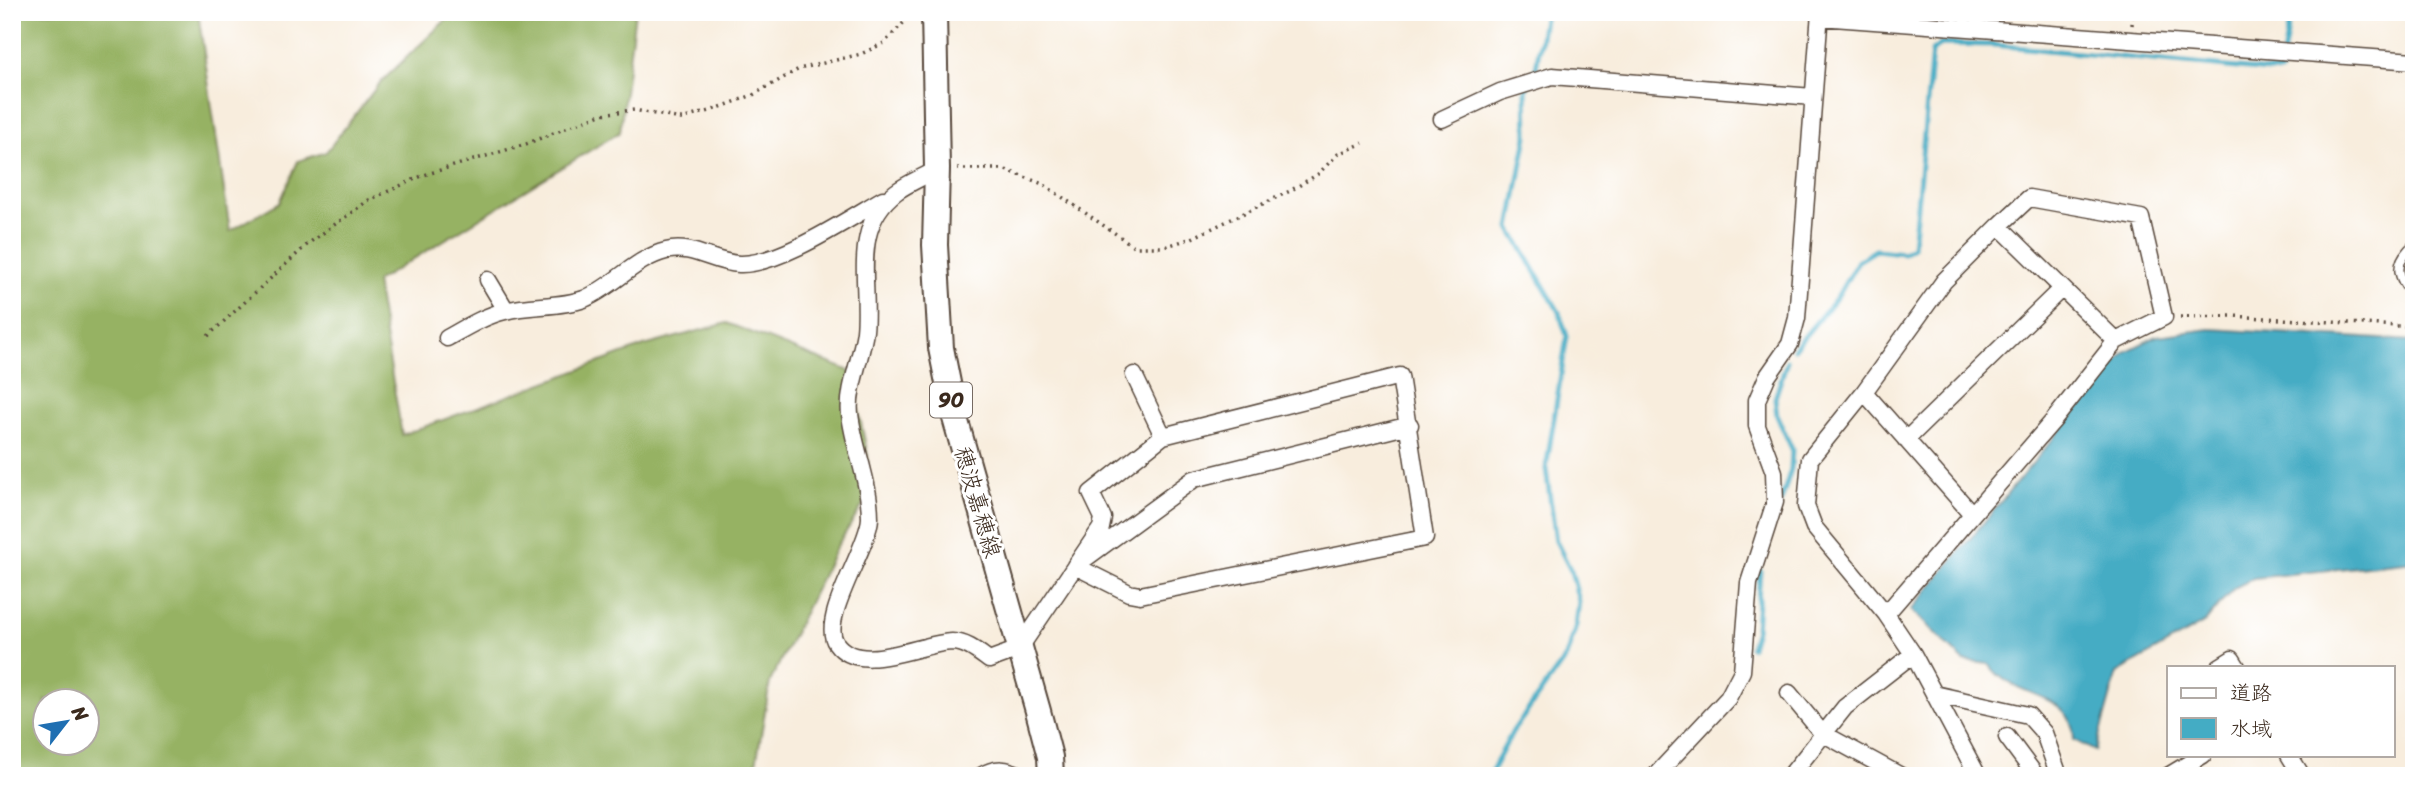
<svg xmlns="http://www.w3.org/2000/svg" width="2426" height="788" viewBox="0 0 2426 788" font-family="Sriracha,'Klee One',sans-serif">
  <rect width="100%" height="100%" fill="#fff"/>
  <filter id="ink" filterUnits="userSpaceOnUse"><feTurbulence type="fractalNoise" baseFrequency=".0143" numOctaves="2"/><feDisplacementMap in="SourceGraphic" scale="14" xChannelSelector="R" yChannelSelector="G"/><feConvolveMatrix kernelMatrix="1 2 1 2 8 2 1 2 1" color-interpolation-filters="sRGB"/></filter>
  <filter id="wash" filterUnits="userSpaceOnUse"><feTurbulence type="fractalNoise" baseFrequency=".00686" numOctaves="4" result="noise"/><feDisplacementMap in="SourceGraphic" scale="28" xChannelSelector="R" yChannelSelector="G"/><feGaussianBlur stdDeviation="1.57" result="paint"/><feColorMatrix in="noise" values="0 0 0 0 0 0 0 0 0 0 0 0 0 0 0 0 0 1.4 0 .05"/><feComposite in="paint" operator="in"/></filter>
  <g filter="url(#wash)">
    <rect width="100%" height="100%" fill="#f8eddd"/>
    <path fill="#96b264" stroke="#686e41" stroke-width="2" fill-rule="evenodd" d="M 12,12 L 198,12 L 230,231 L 280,202 L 298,161 L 326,152 L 379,84 L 449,17 L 450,12 L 635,12 L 620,132 L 376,282 L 402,435 L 644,346 L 727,323 L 850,371 L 868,456 L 867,499 L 837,546 L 770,682 L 754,776 L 12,776 ZM 46,700 L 88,700 L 88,742 L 46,742 Z"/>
    <path fill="#44acc4" stroke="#406b71" stroke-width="2" d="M 2210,329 L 2414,341 L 2414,561 L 2254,578 L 2234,588 L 2205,622 L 2117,673 L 2095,751 L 2074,740 C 2073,687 2013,702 1989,664 L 1964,661 L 1911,610 L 2125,352 L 2157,336 Z"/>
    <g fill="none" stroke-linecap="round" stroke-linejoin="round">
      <path stroke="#44acc4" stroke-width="5" d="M 1794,349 L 1837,297 L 1858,261 L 1876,250 L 1903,253 L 1913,247 L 1932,51 L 1941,44 L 1994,45 L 2280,72 L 2291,12
        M 1781,501 L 1791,469 L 1792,449 L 1777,416 L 1775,398 L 1787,361
        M 1751,647 L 1756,630 L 1760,570
        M 1489,776 L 1513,731 L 1566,657 L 1576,626 L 1579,601 L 1571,571 L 1556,541 L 1546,469 L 1567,336 L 1559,312 L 1510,228 L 1527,136 L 1526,90 L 1536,68 L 1545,12"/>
    </g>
  </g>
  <g filter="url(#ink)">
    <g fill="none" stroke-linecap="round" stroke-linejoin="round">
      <g stroke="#57473b" stroke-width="11">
        <path id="service" d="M 2414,244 C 2393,263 2396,277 2414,297"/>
      </g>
      <g stroke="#57473b" stroke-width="19">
        <path id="minor" d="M 1820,17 L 2414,61
          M 1442,119 L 1500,92 L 1552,76 L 1813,97
          M 937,169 C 924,177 908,183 896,192 C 850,227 870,283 865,331 C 862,356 847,390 850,414 C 854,449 870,482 870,518 C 869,547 819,619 836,643 C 859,676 920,643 952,642 C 966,642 978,652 989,660 L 1019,649 L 1101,528 L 1103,518 L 1091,493 L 1163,436 L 1400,376 L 1425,538 L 1140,595 L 1129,593 L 1075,566 L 1194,479 L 1410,425
          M 488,280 L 506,310
          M 447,338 C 465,328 484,316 505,311 C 530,304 559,308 584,299 C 613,287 636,258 666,251 C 692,244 713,263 739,264 C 778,266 848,219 883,199
          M 1134,375 L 1163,436
          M 1864,392 L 1810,459 L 1806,506 L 1814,527 L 1886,614
          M 1906,440 L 2062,288
          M 1972,514 L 1864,392 L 1944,281 L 1999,226 L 2116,341
          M 2219,667 L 2232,659 L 2237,667
          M 1789,693 L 1822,733 L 1901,776
          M 1934,694 L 2028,715 L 2044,733 L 2059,776
          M 2007,737 L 2036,776
          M 2289,755 L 2302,776
          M 981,776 C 995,767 1007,768 1022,776
          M 1655,776 L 1728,698 L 1742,671 L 1749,583 L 1775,502 L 1774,472 L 1757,426 L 1757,400 L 1767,377 L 1790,344 L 1797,318 L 1820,12
          M 1790,776 L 1845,707 L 1913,654
          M 1978,776 L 1913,654 L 1886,614 L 2053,421 L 2116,341 L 2164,317 L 2141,218 L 2029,198 L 1999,226
          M 2168,776 L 2203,755"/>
      </g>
      <g stroke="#57473b" stroke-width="28">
        <path id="primary" d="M 934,12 L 937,169 L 935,245 L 941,348 L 955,418 L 1038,711 L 1050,757 L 1051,776"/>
      </g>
      <path stroke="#57473b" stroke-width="3.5" stroke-dasharray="2 5" stroke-linecap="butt" d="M 12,16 L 26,12
        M 2132,25 L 2133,12
        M 957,169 L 1003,169 L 1043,184 L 1135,247 L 1164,247 L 1192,238 L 1290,191 L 1318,174 L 1338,154 L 1363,143
        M 2180,317 L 2232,316 L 2414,327
        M 208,336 L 309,243 L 369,200 L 424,175 L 526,144 L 601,114 L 634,110 L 681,119 L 710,111 L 753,95 L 799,69 L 861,54 L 884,43 L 912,14"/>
      <use href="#service" stroke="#fff" stroke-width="8"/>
      <use href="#minor" stroke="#fff" stroke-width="16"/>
      <use href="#primary" stroke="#fff" stroke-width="24"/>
    </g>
  </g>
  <g text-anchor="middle" stroke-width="6" stroke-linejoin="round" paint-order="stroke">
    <rect fill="#fff" stroke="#766a62" stroke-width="2" x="930" y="382.5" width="42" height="35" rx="5"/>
    <g font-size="21" font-weight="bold" fill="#3b2a1e">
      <text x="951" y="407">90</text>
    </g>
    <g font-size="23" fill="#3b2a1e" stroke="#fff">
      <text transform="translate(978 502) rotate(74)" y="8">穂波嘉穂線</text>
    </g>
  </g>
  <rect width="2426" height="788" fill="none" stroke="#fff" stroke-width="42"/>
  <rect x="2167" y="666" width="228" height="91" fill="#ffffff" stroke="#b1aaa5" stroke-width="2"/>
  <rect x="2181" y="688" width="35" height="10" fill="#ffffff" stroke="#b1aaa5" stroke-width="2"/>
  <text x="2230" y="700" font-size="21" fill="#3b2a1e">道路</text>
  <rect x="2181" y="718" width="35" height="21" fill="#44acc4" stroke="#b1aaa5" stroke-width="2"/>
  <text x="2230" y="736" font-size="21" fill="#3b2a1e">水域</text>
  <g transform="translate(66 722) rotate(59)"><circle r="33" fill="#ffffff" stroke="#b1aaa5" stroke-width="2"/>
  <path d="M0-5L12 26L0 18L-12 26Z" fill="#1f6fb2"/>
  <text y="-10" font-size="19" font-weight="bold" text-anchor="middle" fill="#3b2a1e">N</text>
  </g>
</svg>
